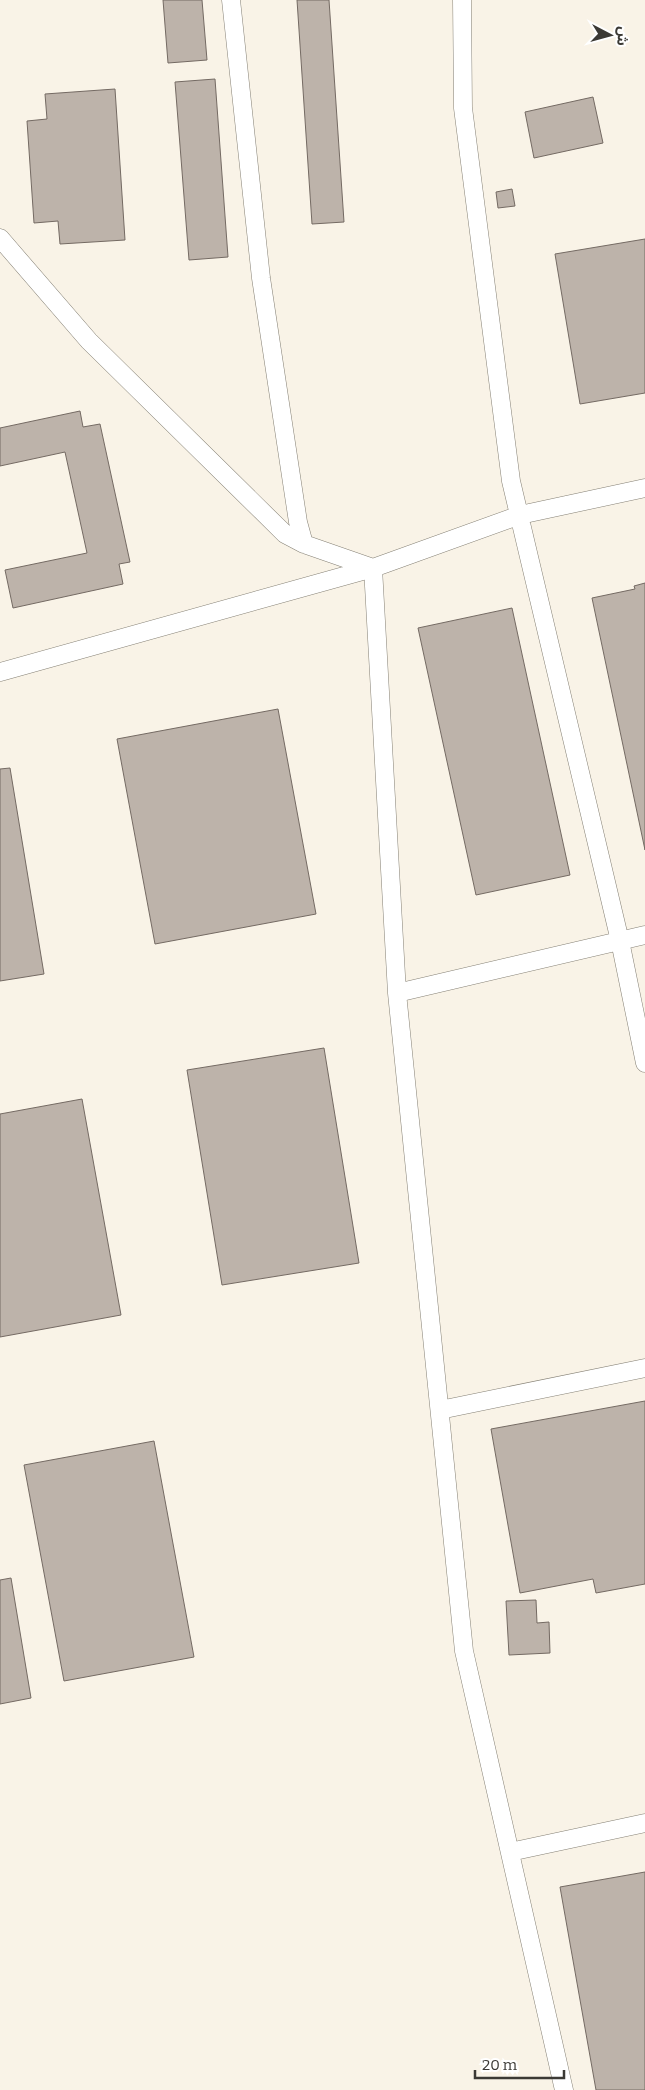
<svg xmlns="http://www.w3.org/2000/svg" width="645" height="2090" viewBox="0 0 645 2090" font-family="Bitter,'Noto Sans Arabic',serif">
  <rect width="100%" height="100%" fill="#f9f3e7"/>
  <path fill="#bdb3aa" stroke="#746a63" d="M 163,0 L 202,0 L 207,60 L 168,63 Z
    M 297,0 L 329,0 L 344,222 L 312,224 Z
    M 215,79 L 228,257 L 189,260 L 175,82 Z
    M 115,89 L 125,240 L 60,244 L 58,221 L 34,223 L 27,121 L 47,119 L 45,94 Z
    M 593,97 L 603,143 L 534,158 L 525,112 Z
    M 512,189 L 515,206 L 498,208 L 496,192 Z
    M 645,239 L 645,393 L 580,404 L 555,254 Z
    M 80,411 L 83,427 L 100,424 L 130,562 L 119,564 L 123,584 L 13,608 L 5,570 L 87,553 L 65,452 L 0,466 L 0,428 Z
    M 645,583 L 645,850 L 592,598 L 635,589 L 634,586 Z
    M 512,608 L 570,875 L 476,895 L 418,628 Z
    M 278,709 L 316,914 L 155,944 L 117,739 Z
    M 10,768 L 44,974 L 0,981 L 0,769 Z
    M 324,1048 L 359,1263 L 222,1285 L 187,1070 Z
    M 82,1099 L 121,1315 L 0,1337 L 0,1114 Z
    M 645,1401 L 645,1584 L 596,1593 L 593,1579 L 520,1593 L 491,1429 Z
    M 154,1441 L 194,1657 L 64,1681 L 24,1465 Z
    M 11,1578 L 31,1698 L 0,1704 L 0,1580 Z
    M 536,1600 L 537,1623 L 549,1622 L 550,1653 L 509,1655 L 506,1601 Z
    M 645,1872 L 645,2090 L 596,2090 L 560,1887 Z"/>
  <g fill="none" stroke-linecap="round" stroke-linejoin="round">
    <g stroke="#858075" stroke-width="19">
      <path id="lane" d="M 231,0 L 261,278 L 298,522 L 304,544
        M 462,0 L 463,108 L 511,481 L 620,941 L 645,1063
        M 0,238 L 89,341 L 285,534 L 304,544 L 373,568
        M 0,672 L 373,568
        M 397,993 L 645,935
        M 440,1410 L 645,1368
        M 510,1852 L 645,1823
        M 564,2090 L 464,1651 L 397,993 L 373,568 L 520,515 L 645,488"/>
    </g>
    <use href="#lane" stroke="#fff" stroke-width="18"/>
  </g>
  <g transform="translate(610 35) rotate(96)" stroke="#ffffff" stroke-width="4" paint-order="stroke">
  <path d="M0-4L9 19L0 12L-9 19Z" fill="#3b3934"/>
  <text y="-8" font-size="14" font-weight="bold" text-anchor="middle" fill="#3b3934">ش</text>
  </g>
  <path d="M475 2070v8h89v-8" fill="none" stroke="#3b3934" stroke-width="2.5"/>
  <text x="482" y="2070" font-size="15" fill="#3b3934" stroke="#ffffff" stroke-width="4" paint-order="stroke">20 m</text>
</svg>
